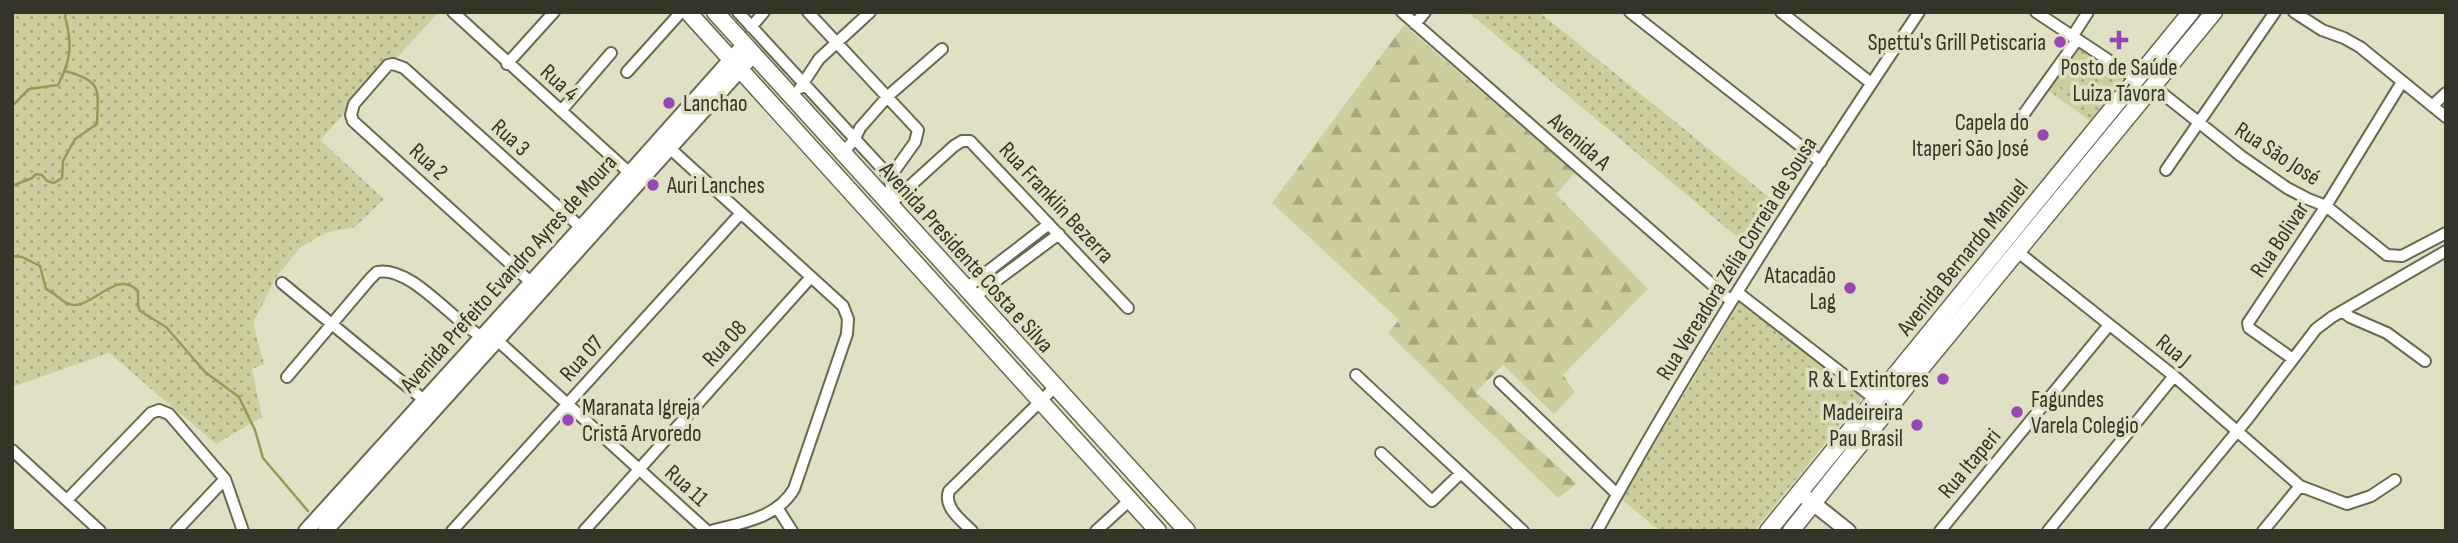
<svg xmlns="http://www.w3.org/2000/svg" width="2458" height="543" viewBox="0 0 2458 543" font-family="'Sofia Sans Condensed',sans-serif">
  <defs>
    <pattern id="green-dots" width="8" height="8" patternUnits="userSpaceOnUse" patternTransform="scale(1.75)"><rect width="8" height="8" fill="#cecd9d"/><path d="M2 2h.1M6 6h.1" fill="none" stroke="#a8a780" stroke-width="1.8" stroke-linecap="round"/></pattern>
    <pattern id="forest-firs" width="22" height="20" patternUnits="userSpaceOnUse" patternTransform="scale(1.75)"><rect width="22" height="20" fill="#cecd9d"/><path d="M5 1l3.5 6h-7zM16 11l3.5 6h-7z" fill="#a8a780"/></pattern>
  </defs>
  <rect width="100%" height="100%" fill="#e0e0c4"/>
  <path fill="url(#green-dots)" d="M 12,12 L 439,12 L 320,140 L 384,199 L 355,227 L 325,233 L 301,247 L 276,277 L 253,323 L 264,364 L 252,369 L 262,417 L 216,444 L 109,353 L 12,387 Z
    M 1468,12 L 1539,12 L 1771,199 L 1748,246 Z
    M 2078,49 L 2081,49 L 2127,79 L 2090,121 L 2048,90 Z
    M 1740,302 L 1862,398 L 1754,531 L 1660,531 L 1621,499 Z"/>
  <path fill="url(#forest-firs)" d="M 1404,25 L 1575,173 L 1556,194 L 1648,289 L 1563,375 L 1575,392 L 1554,414 L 1503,365 L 1476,392 L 1577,484 L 1558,498 L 1388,333 L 1399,320 L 1272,203 Z"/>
  <path fill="#cecd9d" d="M 2074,57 L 2088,67 L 2069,93 L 2056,83 Z"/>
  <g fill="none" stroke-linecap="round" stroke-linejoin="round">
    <path stroke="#9b9857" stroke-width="2.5" d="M 12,106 L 29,89 L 58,85 C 72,58 72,44 65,16 L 67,12
      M 12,186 L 32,178 L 36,174 L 42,175 L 47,181 L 54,183 L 62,178 L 63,161 L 75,139 L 97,124 C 98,89 103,81 65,71
      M 12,256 L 22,257 L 40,266 L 46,289 C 56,293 64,306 76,305 C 97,303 117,270 138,291 L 138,306 L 140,311 L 166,327 L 205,372 L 239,397 L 255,430 L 263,458 L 308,511"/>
    <g stroke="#6a6950" stroke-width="14">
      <path id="street" d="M 453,12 L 635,178
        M 738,12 L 890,177 L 891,188 L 898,196
        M 808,12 L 918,130 L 915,142 L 890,177
        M 1402,12 L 1731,301
        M 1630,12 L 1821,162
        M 1781,12 L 1871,83
        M 2036,12 L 2137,79
        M 2294,12 L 2322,30 L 2344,38 L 2360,47 L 2446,117
        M 1415,24 L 1425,12
        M 751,27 L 764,12
        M 2072,37 L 2088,12
        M 507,64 L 554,12
        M 627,72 L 681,12
        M 2153,86 L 2241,156 L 2287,188 L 2308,199 L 2326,206 L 2387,255 L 2402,256 L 2446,233
        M 800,88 L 819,59 L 870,12
        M 2432,106 L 2446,93
        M 561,111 L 611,53
        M 2016,125 L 2077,40
        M 664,143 L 843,306 L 848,319 L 847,334 L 794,489 C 777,518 741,523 711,531
        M 842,154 L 854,140 L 860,128 L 888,96 L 942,49
        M 2166,170 L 2275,12
        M 889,205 L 954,146 L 962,141 L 970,141 L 1128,308
        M 2018,252 L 2174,376 L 2300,486 L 2347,504 L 2371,496 L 2395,480
        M 282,283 L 424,400
        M 536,287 L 353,121 L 351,115 L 354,104 L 388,65 L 393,64 L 404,68 L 586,232
        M 965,289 L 1049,224
        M 1737,292 L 1875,399
        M 973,298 L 1059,234
        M 2342,311 L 2350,317 L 2387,333 L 2425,361
        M 2293,359 L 2249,328 L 2248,323 L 2326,206 L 2402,82
        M 1356,375 L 1523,531
        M 287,377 L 370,279 L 377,272 C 411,265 453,322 481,336 C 485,339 492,339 497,340 L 707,531
        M 1500,382 L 1617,494
        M 12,450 L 100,531
        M 1381,453 L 1432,501 L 1461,473
        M 67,500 L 151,413 L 159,410 L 169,414 L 225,479 L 243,531
        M 778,509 L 792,531
        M 176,531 L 225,479
        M 452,531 L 741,213
        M 584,531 L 811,277
        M 972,531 C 961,520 943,507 949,491 L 1055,387
        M 1096,531 L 1130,500
        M 1597,531 C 1695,352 1806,181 1919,12
        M 1940,531 L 2109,325
        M 2048,531 L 2174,376
        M 2155,531 L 2249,417 L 2316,329 L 2332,317 L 2446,251
        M 2263,531 L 2300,486"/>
    </g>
    <g stroke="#6a6950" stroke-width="18">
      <path id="secondary" d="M 1799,492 L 1848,531
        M 306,531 L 581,228 L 744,45
        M 325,531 L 753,55"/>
    </g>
    <g stroke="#6a6950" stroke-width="19">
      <path id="primary" d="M 688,12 L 1158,531
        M 715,12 L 1187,531
        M 1768,531 L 2191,12
        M 1791,531 L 1913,378 L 2214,12"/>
    </g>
    <use href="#street" stroke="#fff" stroke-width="10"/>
    <use href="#secondary" stroke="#fff" stroke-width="14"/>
    <use href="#primary" stroke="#fff" stroke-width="16"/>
  </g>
  <g fill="#9947b5" stroke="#e0e0c4" stroke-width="2.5">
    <path d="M2115.5 29.5h7v7h7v7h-7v7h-7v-7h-7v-7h7z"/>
    <circle cx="2060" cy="42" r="7"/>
    <circle cx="669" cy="103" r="7"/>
    <circle cx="2043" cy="135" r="7"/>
    <circle cx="653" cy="185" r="7"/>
    <circle cx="1850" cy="288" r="7"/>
    <circle cx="1943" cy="379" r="7"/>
    <circle cx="2017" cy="412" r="7"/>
    <circle cx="568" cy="420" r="7"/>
    <circle cx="1917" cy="425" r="7"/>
  </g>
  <g text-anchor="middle" stroke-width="7" stroke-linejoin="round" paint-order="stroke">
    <g font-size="23" fill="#343429" stroke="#e0e0c4" text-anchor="end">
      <text x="2046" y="50">Spettu's Grill Petiscaria</text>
      <text x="2119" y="75" text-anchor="middle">Posto de Saúde<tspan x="2119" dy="26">Luiza Távora</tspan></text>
      <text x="683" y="111" text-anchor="start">Lanchao</text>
      <text x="2029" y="130">Capela do<tspan x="2029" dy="26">Itaperi São José</tspan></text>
      <text x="667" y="193" text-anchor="start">Auri Lanches</text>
      <text x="1836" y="283">Atacadão<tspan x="1836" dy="26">Lag</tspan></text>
      <text x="1929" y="387">R &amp; L Extintores</text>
      <text x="2031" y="407" text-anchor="start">Fagundes<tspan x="2031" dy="26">Varela Colegio</tspan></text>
      <text x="582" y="415" text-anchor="start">Maranata Igreja<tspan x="582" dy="26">Cristã Arvoredo</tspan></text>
      <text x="1903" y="420">Madeireira<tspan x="1903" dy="26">Pau Brasil</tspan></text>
    </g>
    <g font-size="23" fill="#343429" stroke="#e0e0c4">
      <text transform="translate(560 82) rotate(42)" y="8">Rua 4</text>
      <text transform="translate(511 137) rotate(42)" y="8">Rua 3</text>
      <text transform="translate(1580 141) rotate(41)" y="8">Avenida A</text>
      <text transform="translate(2278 153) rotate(33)" y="8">Rua São José</text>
      <text transform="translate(429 161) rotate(42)" y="8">Rua 2</text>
      <text transform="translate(1057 202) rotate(47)" y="8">Rua Franklin Bezerra</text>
      <text transform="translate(2279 239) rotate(-56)" y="8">Rua Bolivar</text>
      <text transform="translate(967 257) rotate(48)" y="8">Avenida Presidente Costa e Silva</text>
      <text transform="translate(1962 257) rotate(-51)" y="8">Avenida Bernardo Manuel</text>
      <text transform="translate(1736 258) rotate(-58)" y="8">Rua Vereadora Zélia Correia de Sousa</text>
      <text transform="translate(508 273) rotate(-48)" y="8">Avenida Prefeito Evandro Ayres de Moura</text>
      <text transform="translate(724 343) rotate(-48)" y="8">Rua 08</text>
      <text transform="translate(2174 350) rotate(39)" y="8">Rua J</text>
      <text transform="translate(581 358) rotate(-48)" y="8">Rua 07</text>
      <text transform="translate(1969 463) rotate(-50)" y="8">Rua Itaperi</text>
      <text transform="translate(687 485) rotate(42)" y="8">Rua 11</text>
    </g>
  </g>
  <rect width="2458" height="543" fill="none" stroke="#343429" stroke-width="28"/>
</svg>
